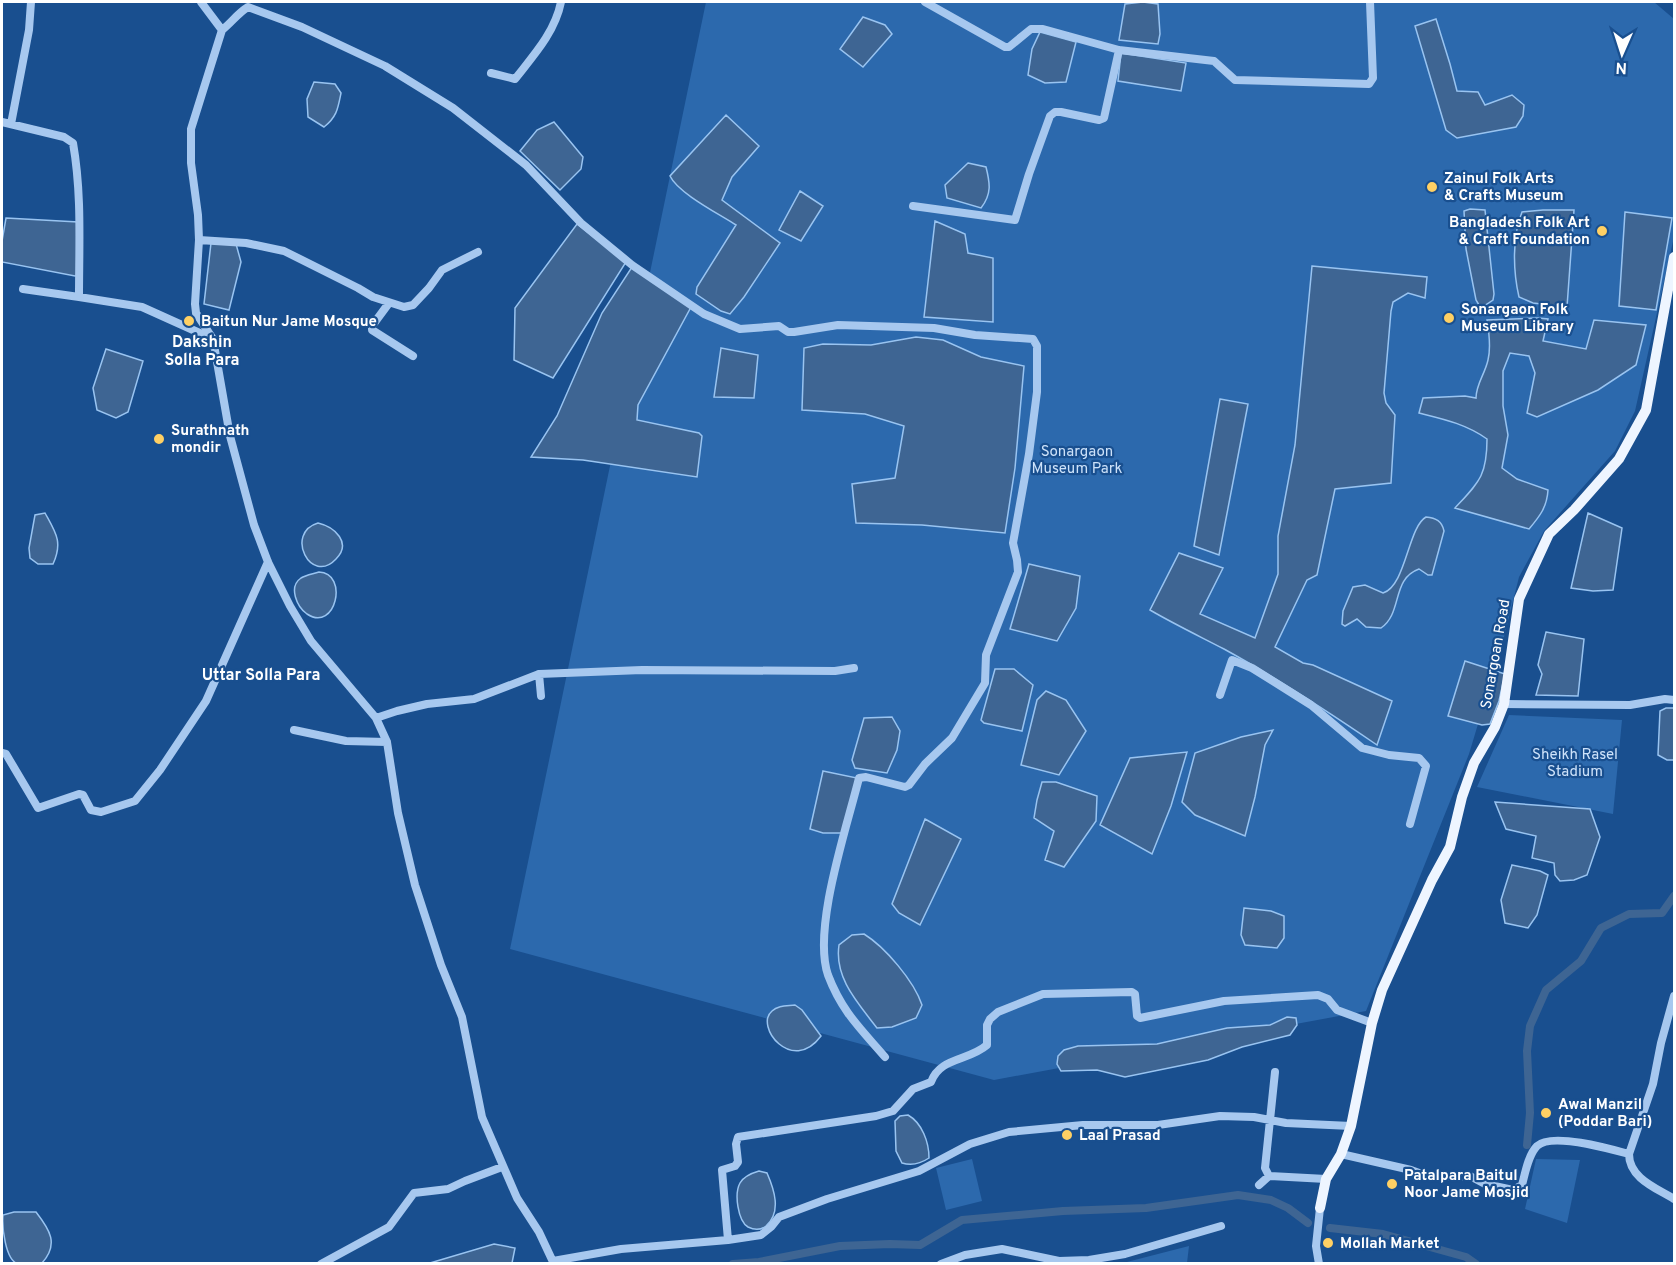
<svg xmlns="http://www.w3.org/2000/svg" width="1676" height="1265" viewBox="0 0 1676 1265" font-family="Overpass,sans-serif">
  <rect width="100%" height="100%" fill="#194f8f"/>
  <path fill="#2c69ad" d="M 706,2 L 1654,2 L 1674,19 L 1674,237 L 1635,411 L 1615,451 L 1544,531 L 1519,577 L 1503,641 L 1469,754 L 1366,1011 L 994,1080 L 510,949 Z
    M 1509,715 L 1622,720 L 1613,814 L 1477,787 Z
    M 972,1159 L 982,1201 L 946,1210 L 936,1168 Z
    M 1536,1159 L 1580,1160 L 1567,1223 L 1525,1209 Z
    M 1189,1246 L 1187,1263 L 1123,1263 Z"/>
  <path fill="#3e6593" stroke="#99c4f1" stroke-width="1.5" d="M 1143,2 L 1158,4 L 1160,34 L 1158,44 L 1119,40 L 1125,4 Z
    M 863,17 L 885,25 L 892,34 L 863,67 L 840,49 Z
    M 1436,19 L 1450,64 L 1457,91 L 1478,92 L 1485,105 L 1512,95 L 1524,105 L 1523,116 L 1516,127 L 1457,138 L 1446,130 L 1415,26 Z
    M 1040,32 L 1076,42 L 1066,82 L 1045,83 L 1028,75 L 1032,49 Z
    M 1121,53 L 1186,63 L 1181,91 L 1118,81 Z
    M 314,82 L 335,84 L 341,93 C 338,108 337,117 324,127 L 308,117 L 307,99 Z
    M 726,115 L 759,146 L 732,177 L 722,200 L 780,243 L 744,297 L 730,314 L 721,311 L 696,294 L 697,287 L 736,225 C 719,214 678,193 670,176 Z
    M 554,122 L 583,157 L 581,169 L 560,190 L 520,151 L 537,130 Z
    M 968,163 L 986,167 C 990,183 992,194 981,208 L 947,198 L 945,185 Z
    M 800,191 L 823,206 L 801,241 L 779,230 Z
    M 1470,209 L 1485,210 L 1494,294 L 1493,300 L 1484,306 L 1479,305 L 1476,300 L 1466,249 L 1464,211 Z
    M 1543,210 L 1574,210 L 1567,307 L 1533,303 L 1519,297 C 1513,271 1512,237 1522,212 Z
    M 1625,212 L 1672,218 L 1656,310 L 1619,306 Z
    M 6,218 L 78,222 L 78,275 L 75,276 L 2,262 L 2,241 Z
    M 935,221 L 965,234 L 968,253 L 993,258 L 993,322 L 924,317 Z
    M 577,224 L 626,262 L 553,378 L 514,360 L 515,308 Z
    M 211,243 L 236,244 L 241,262 L 229,310 L 204,304 Z
    M 1312,266 L 1427,277 L 1425,298 L 1408,293 L 1393,302 L 1391,311 L 1384,393 L 1386,403 L 1395,415 L 1391,483 L 1335,489 L 1317,575 L 1307,580 L 1275,647 L 1303,663 L 1313,665 L 1392,701 L 1377,745 C 1327,711 1277,678 1224,649 C 1199,636 1174,624 1150,610 L 1179,553 L 1223,568 L 1200,614 L 1255,638 L 1278,574 L 1278,536 L 1295,445 Z
    M 632,267 L 691,307 L 638,405 L 637,420 L 699,433 L 702,436 L 697,477 L 583,460 L 531,457 L 557,416 L 602,313 Z
    M 1538,318 L 1548,319 L 1543,341 L 1586,349 L 1594,320 L 1646,325 L 1636,365 L 1598,390 L 1537,417 L 1527,413 L 1535,373 L 1529,356 L 1510,353 L 1503,371 L 1503,406 L 1508,435 L 1502,468 L 1517,479 L 1548,490 C 1547,507 1540,516 1529,529 L 1455,508 C 1479,482 1487,476 1487,439 C 1466,424 1443,419 1419,413 L 1423,398 L 1465,396 L 1476,398 C 1476,384 1485,374 1488,360 C 1491,348 1489,332 1487,320 Z
    M 916,337 L 943,340 L 981,357 L 1024,366 L 1015,468 L 1005,533 L 922,525 L 856,523 L 852,484 L 895,478 L 904,426 L 865,414 L 802,410 L 804,348 L 823,344 L 871,345 Z
    M 721,348 L 758,355 L 754,398 L 714,397 Z
    M 106,349 L 143,361 L 128,412 L 116,418 L 97,410 L 93,388 Z
    M 1220,399 L 1248,404 L 1219,555 L 1194,546 Z
    M 45,513 C 56,533 63,542 53,564 L 38,564 L 30,558 L 29,548 L 35,515 Z
    M 1588,513 L 1622,528 L 1613,590 L 1593,591 L 1571,588 Z
    M 1426,517 C 1436,518 1442,521 1444,531 L 1432,575 L 1428,575 L 1419,569 C 1391,579 1403,613 1381,628 L 1366,627 L 1357,619 L 1345,626 L 1342,624 L 1343,611 L 1353,587 L 1365,585 L 1383,593 C 1406,586 1408,527 1426,517 Z
    M 318,523 C 335,527 352,543 336,559 C 311,586 284,533 318,523 Z
    M 1029,564 L 1080,576 L 1076,608 L 1057,641 L 1010,629 Z
    M 319,572 C 349,573 336,633 307,614 C 297,607 288,587 301,578 C 306,575 313,574 319,572 Z
    M 1546,632 L 1584,639 L 1578,696 L 1536,695 L 1542,674 L 1538,665 Z
    M 1465,661 L 1505,674 L 1499,701 L 1490,724 L 1482,725 L 1448,716 Z
    M 995,669 L 1014,669 L 1033,685 L 1022,731 L 984,723 L 981,720 Z
    M 1046,691 L 1066,700 L 1086,731 L 1059,775 L 1021,765 L 1037,700 Z
    M 1666,708 L 1674,708 L 1674,760 L 1667,760 L 1658,755 L 1660,711 Z
    M 892,717 L 900,731 L 897,750 L 887,773 L 855,768 L 852,760 L 864,718 Z
    M 1273,730 L 1265,745 L 1255,797 L 1245,836 L 1195,815 L 1182,802 L 1195,753 L 1241,737 Z
    M 1187,752 L 1171,806 L 1152,854 L 1100,825 L 1130,758 Z
    M 823,771 L 857,778 L 845,833 L 823,833 L 810,829 Z
    M 1042,782 L 1056,782 L 1097,796 L 1096,821 L 1064,867 L 1045,860 L 1054,831 L 1034,818 L 1037,800 Z
    M 1495,802 L 1590,809 L 1600,837 L 1587,875 L 1574,880 L 1560,881 L 1555,875 L 1554,863 L 1532,858 L 1536,836 L 1506,829 Z
    M 925,819 L 961,839 L 920,925 L 899,913 L 892,904 Z
    M 1512,865 L 1540,871 L 1548,875 L 1537,915 L 1528,928 L 1505,923 L 1501,900 Z
    M 1244,908 L 1271,911 L 1284,916 L 1284,938 L 1277,948 L 1245,945 L 1241,935 Z
    M 864,934 C 885,947 914,981 922,1005 L 916,1018 L 892,1027 L 877,1028 C 858,1003 834,978 839,945 L 852,935 Z
    M 795,1005 L 802,1010 L 821,1036 C 792,1075 754,1026 772,1011 C 778,1005 787,1006 795,1005 Z
    M 1287,1017 L 1296,1018 L 1297,1025 L 1290,1035 L 1242,1047 L 1208,1060 L 1125,1077 L 1097,1070 L 1061,1071 L 1057,1064 L 1058,1056 L 1064,1050 L 1078,1046 L 1157,1044 L 1227,1028 L 1270,1025 Z
    M 908,1115 C 922,1123 929,1142 929,1158 C 920,1164 912,1166 902,1163 L 896,1151 L 895,1121 L 900,1116 Z
    M 759,1171 L 767,1173 C 774,1189 782,1212 766,1226 C 761,1230 754,1230 748,1227 C 738,1221 734,1194 740,1183 C 744,1176 752,1173 759,1171 Z
    M 14,1212 L 36,1212 C 50,1230 59,1244 42,1263 C 35,1264 25,1265 18,1264 C 5,1260 2,1226 3,1215 Z
    M 494,1244 L 515,1248 L 512,1263 L 430,1263 Z"/>
  <g fill="none" stroke-linecap="round" stroke-linejoin="round">
    <path stroke="#3e6593" stroke-width="8" d="M 1527,1145 L 1530,1113 L 1527,1051 L 1530,1026 L 1546,990 L 1581,961 L 1601,928 L 1629,914 L 1662,913 L 1674,896
      M 1330,1228 L 1383,1234 L 1466,1257 L 1476,1264
      M 733,1264 L 759,1262 L 840,1246 L 890,1244 L 920,1245 L 962,1220 L 1063,1211 L 1146,1208 L 1238,1195 L 1271,1200 L 1288,1208 L 1308,1223"/>
    <path stroke="#a7c8ef" stroke-width="8" d="M 201,2 L 222,30 L 191,129 L 191,163 L 198,215 L 199,240 L 195,304 L 196,313 L 213,339 L 230,436 L 254,525 L 268,562 L 290,606 L 311,641 L 376,718 L 387,742 L 398,813 L 415,885 L 441,965 L 462,1017 L 482,1117 L 517,1198 L 539,1232 L 554,1264
      M 925,2 L 1005,47 L 1009,47 L 1031,29 L 1043,29 L 1119,50 L 1214,61 L 1235,80 L 1369,84 L 1373,78 L 1370,2
      M 222,30 C 231,23 238,13 248,7 L 302,27 L 385,66 L 453,108 L 526,165 L 581,223 L 632,265 L 704,314 L 740,329 L 779,326 L 788,332 L 794,332 L 838,325 L 934,328 L 975,335 L 1033,339 L 1037,346 L 1037,392 L 1029,454 L 1013,543 L 1017,560 L 1018,572 L 986,655 L 985,683 L 952,738 L 925,764 L 909,785 L 905,787 L 866,777 L 859,778 C 847,827 812,929 828,975 C 842,1012 861,1029 885,1057
      M 491,73 L 515,79 C 534,55 555,32 561,2
      M 2,122 L 64,137 L 73,143 C 82,194 79,245 79,297 L 142,307 L 213,339
      M 11,124 L 29,30 L 31,2
      M 913,206 L 1015,220 L 1029,174 L 1050,116 L 1055,112 L 1061,112 L 1099,120 L 1104,118 L 1119,50
      M 199,240 L 246,243 L 284,251 L 358,288 L 373,297 L 404,307 L 413,305 L 429,288 L 442,270 L 478,252
      M 23,289 L 79,297
      M 389,303 L 372,326 L 372,330 L 413,356
      M 539,674 L 541,696
      M 1220,695 L 1232,660 L 1252,668 L 1311,705 L 1362,748 L 1389,755 L 1419,758 L 1426,766 L 1410,824
      M 1504,704 L 1630,705 L 1665,699 L 1674,700
      M 376,718 L 397,711 L 427,704 L 474,699 L 539,674 L 642,670 L 835,671 L 854,668
      M 294,730 L 346,741 L 387,742
      M 2,753 L 6,754 L 38,808 L 79,794 L 83,795 L 91,810 L 101,812 L 135,801 L 160,770 L 206,701 L 268,562
      M 1674,996 L 1661,1043 L 1653,1084 L 1629,1154 C 1629,1178 1656,1188 1674,1199
      M 1341,1154 L 1411,1170 L 1430,1177 L 1470,1176 L 1485,1184 L 1513,1190 L 1522,1185 C 1525,1174 1528,1155 1537,1146 C 1551,1132 1611,1149 1629,1154
      M 1269,1176 L 1265,1168 L 1275,1072
      M 1259,1185 L 1269,1176 L 1326,1179
      M 728,1240 L 722,1170 L 735,1166 L 738,1162 L 736,1144 L 738,1137 L 876,1116 L 893,1111 L 913,1089 L 931,1082 C 940,1057 969,1061 987,1045 L 987,1025 L 990,1019 L 998,1012 L 1043,994 L 1132,992 L 1135,994 L 1137,1016 L 1140,1018 L 1224,1001 L 1318,995 L 1328,999 L 1337,1010 L 1372,1023
      M 553,1261 L 621,1249 L 728,1240 L 761,1235 L 771,1227 L 779,1217 L 827,1199 L 919,1171 L 970,1144 L 1009,1132 L 1083,1125 L 1158,1125 L 1220,1116 L 1254,1117 L 1286,1123 L 1351,1126
      M 321,1264 L 389,1227 L 414,1193 L 448,1189 L 465,1181 L 502,1167
      M 941,1264 L 965,1255 L 1002,1249 L 1059,1261 L 1089,1260 L 1125,1254 L 1221,1226
      M 1319,1264 L 1316,1246 L 1320,1208"/>
    <path stroke="#eef5ff" stroke-width="10" d="M 1320,1208 L 1326,1179 L 1341,1154 L 1351,1126 L 1372,1023 L 1382,990 L 1432,880 L 1450,847 L 1462,797 L 1474,763 L 1495,727 L 1504,704 L 1519,599 L 1549,534 L 1574,510 L 1619,459 L 1646,410 L 1674,257"/>
  </g>
  <g fill="#ffd064" stroke="#194f8f" stroke-width="2">
    <circle cx="1432" cy="187" r="6"/>
    <circle cx="1602" cy="231" r="6"/>
    <circle cx="1449" cy="318" r="6"/>
    <circle cx="189" cy="321" r="6"/>
    <circle cx="159" cy="439" r="6"/>
    <circle cx="1546" cy="1113" r="6"/>
    <circle cx="1067" cy="1135" r="6"/>
    <circle cx="1392" cy="1184" r="6"/>
    <circle cx="1328" cy="1243" r="6"/>
  </g>
  <g text-anchor="middle" stroke-width="4.5" stroke-linejoin="round" paint-order="stroke">
    <g font-size="15" font-weight="bold" fill="#fff" stroke="#194f8f" text-anchor="start">
      <text x="1444" y="183">Zainul Folk Arts<tspan x="1444" dy="17">&amp; Crafts Museum</tspan></text>
      <text x="1590" y="227" text-anchor="end">Bangladesh Folk Art<tspan x="1590" dy="17">&amp; Craft Foundation</tspan></text>
      <text x="1461" y="314">Sonargaon Folk<tspan x="1461" dy="17">Museum Library</tspan></text>
      <text x="201" y="326">Baitun Nur Jame Mosque</text>
      <text x="171" y="435">Surathnath<tspan x="171" dy="17">mondir</tspan></text>
      <text x="1558" y="1109">Awal Manzil<tspan x="1558" dy="17">(Poddar Bari)</tspan></text>
      <text x="1079" y="1140">Laal Prasad</text>
      <text x="1404" y="1180">Patalpara Baitul<tspan x="1404" dy="17">Noor Jame Mosjid</tspan></text>
      <text x="1340" y="1248">Mollah Market</text>
    </g>
    <g font-size="15" fill="#cde2fa" stroke="#194f8f">
      <text x="1077" y="456">Sonargaon<tspan x="1077" dy="17">Museum Park</tspan></text>
      <text x="1575" y="759">Sheikh Rasel<tspan x="1575" dy="17">Stadium</tspan></text>
    </g>
    <g font-size="15" fill="#fff" stroke="#194f8f">
      <text transform="translate(1495 654) rotate(-80)" y="5">Sonargoan Road</text>
    </g>
    <g font-size="16" font-weight="bold" fill="#fff" stroke="#194f8f">
      <text x="202" y="347">Dakshin<tspan x="202" dy="18">Solla Para</tspan></text>
      <text x="261" y="680">Uttar Solla Para</text>
    </g>
  </g>
  <rect width="1676" height="1265" fill="none" stroke="#ffffff" stroke-width="6"/>
  <g transform="translate(1622 54) rotate(183)" stroke="#194f8f" stroke-width="4.5" paint-order="stroke">
  <path d="M0-4.5L10 22L0 15L-10 22Z" fill="#ffffff"/>
  <text y="-9" font-size="16" font-weight="bold" text-anchor="middle" fill="#ffffff">N</text>
  </g>
</svg>
